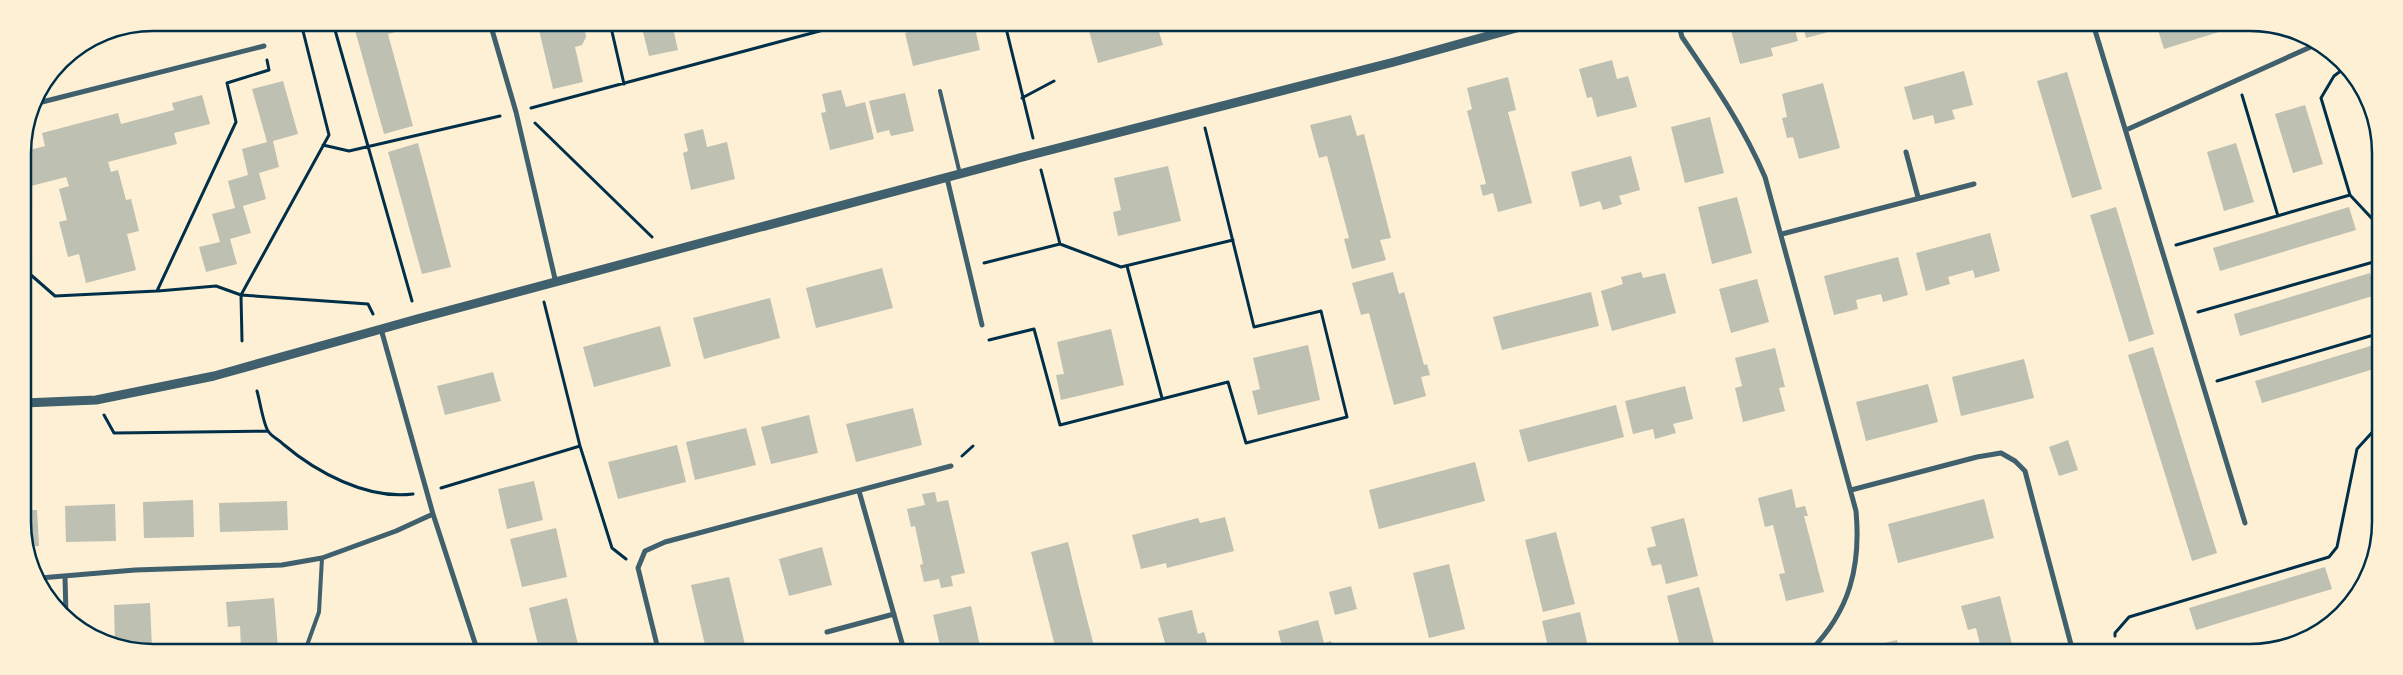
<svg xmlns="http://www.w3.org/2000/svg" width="2403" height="675" viewBox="0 0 2403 675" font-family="'Roboto Condensed',sans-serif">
  <rect width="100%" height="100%" fill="#fdf0d5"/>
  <path fill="#bec0b2" d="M 353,23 L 411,23 L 398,28 L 399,31 L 388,34 L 413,126 L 384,134 Z
    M 529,23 L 569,23 L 570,27 L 578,25 L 585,31 L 586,37 L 582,45 L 575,47 L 583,82 L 553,89 L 539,30 L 531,32 Z
    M 641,24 L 672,24 L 678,50 L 649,56 Z
    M 941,24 L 974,24 L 980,50 L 913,66 L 905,33 Z
    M 1087,24 L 1157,25 L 1163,45 L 1098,63 Z
    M 1730,26 L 1794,26 L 1798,41 L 1771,48 L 1773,56 L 1740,64 Z
    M 1803,26 L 1847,26 L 1847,27 L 1806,38 Z
    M 2157,27 L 2235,27 L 2164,49 Z
    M 1612,60 L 1617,79 L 1628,76 L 1637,107 L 1597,117 L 1592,97 L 1587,98 L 1579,69 Z
    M 1964,71 L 1973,105 L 1952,110 L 1955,119 L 1935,124 L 1933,115 L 1913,120 L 1904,87 Z
    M 2067,72 L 2102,189 L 2072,198 L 2037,81 Z
    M 1508,77 L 1516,110 L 1508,112 L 1532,203 L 1498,212 L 1493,193 L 1483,196 L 1480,185 L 1486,184 L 1467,111 L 1472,109 L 1467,88 Z
    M 283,81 L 298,134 L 273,141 L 279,167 L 259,173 L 266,199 L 243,206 L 251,233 L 230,239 L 237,264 L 206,272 L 199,247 L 220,242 L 212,214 L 235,208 L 228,181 L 248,175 L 242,149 L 267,142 L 252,89 Z
    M 1823,83 L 1840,148 L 1799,159 L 1793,137 L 1787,138 L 1782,118 L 1787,117 L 1782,94 Z
    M 841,90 L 846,107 L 865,102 L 874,139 L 830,150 L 821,113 L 826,112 L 822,94 Z
    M 905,93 L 914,131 L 891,136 L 889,130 L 877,133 L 869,101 Z
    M 202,95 L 210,124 L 174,133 L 177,144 L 108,162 L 111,172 L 118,170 L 126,200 L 131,199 L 139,231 L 127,234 L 136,270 L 86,283 L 79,254 L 68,257 L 59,222 L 67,220 L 59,189 L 69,186 L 66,177 L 23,188 L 23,152 L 45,146 L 42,133 L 118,113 L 121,124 L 174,110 L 172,103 Z
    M 2305,105 L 2323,164 L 2293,173 L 2275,114 Z
    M 1351,115 L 1357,136 L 1364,134 L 1391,238 L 1380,240 L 1386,260 L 1352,269 L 1344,239 L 1349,238 L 1327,156 L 1319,158 L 1310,125 Z
    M 1710,117 L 1724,173 L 1685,183 L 1671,127 Z
    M 703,129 L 707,147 L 727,142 L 735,179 L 691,190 L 683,153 L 688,151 L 684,134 Z
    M 418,143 L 451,267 L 422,274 L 388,152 Z
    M 2236,143 L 2254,202 L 2224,211 L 2207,152 Z
    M 1631,156 L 1640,190 L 1619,196 L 1622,204 L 1617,206 L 1603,210 L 1600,201 L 1580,207 L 1571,172 Z
    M 1168,166 L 1181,221 L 1118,236 L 1113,212 L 1121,210 L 1114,178 Z
    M 1737,197 L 1752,253 L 1712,264 L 1698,207 Z
    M 2116,207 L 2154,334 L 2129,342 L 2090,215 Z
    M 2349,207 L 2356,230 L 2220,271 L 2213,248 Z
    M 1990,233 L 2000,271 L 1975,278 L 1973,270 L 1948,277 L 1950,284 L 1926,291 L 1916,253 Z
    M 1898,257 L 1908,295 L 1883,302 L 1881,294 L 1856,300 L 1858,309 L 1834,315 L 1824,276 Z
    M 882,268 L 893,308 L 816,328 L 806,288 Z
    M 1393,272 L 1399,294 L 1404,292 L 1424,365 L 1427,364 L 1430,375 L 1421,377 L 1426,396 L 1394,405 L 1369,313 L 1361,315 L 1352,283 Z
    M 1641,272 L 1643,278 L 1665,273 L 1676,313 L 1612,331 L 1601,291 L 1623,284 L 1621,277 Z
    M 2370,273 L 2376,295 L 2240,336 L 2234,314 Z
    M 1757,279 L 1769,322 L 1731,333 L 1719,289 Z
    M 1591,292 L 1599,326 L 1502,350 L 1493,317 Z
    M 770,298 L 780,338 L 704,359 L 693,318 Z
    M 660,326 L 671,366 L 594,387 L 583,347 Z
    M 1111,329 L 1124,385 L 1061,400 L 1056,375 L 1064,374 L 1057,342 Z
    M 2377,344 L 2377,368 L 2262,403 L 2255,381 Z
    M 1308,345 L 1320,400 L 1258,415 L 1252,391 L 1260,389 L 1253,358 Z
    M 2153,347 L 2217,553 L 2192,561 L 2128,355 Z
    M 1775,348 L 1785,387 L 1779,388 L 1785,411 L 1743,422 L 1735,388 L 1742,386 L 1735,358 Z
    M 2024,359 L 2034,398 L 1961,416 L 1952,377 Z
    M 493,372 L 501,401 L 445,415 L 437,386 Z
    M 1928,384 L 1938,422 L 1866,441 L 1856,402 Z
    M 1685,386 L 1693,419 L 1673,424 L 1676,433 L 1655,439 L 1653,429 L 1633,434 L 1625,401 Z
    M 1616,405 L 1624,437 L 1528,462 L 1519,430 Z
    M 913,408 L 922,445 L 856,462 L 846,424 Z
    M 809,415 L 818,453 L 771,464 L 761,427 Z
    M 746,428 L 756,465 L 695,480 L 686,442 Z
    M 2068,440 L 2078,470 L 2059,476 L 2049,447 Z
    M 677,445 L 686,482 L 618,499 L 608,462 Z
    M 1475,462 L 1485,501 L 1379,529 L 1369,490 Z
    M 534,481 L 543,520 L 507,529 L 498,489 Z
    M 1792,489 L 1796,508 L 1805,506 L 1808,516 L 1804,516 L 1824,592 L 1786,601 L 1779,574 L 1785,573 L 1773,525 L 1765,527 L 1758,498 Z
    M 935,492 L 937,502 L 948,500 L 965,573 L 951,576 L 953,586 L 941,588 L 939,579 L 924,582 L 920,565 L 923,564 L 915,526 L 911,527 L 907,509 L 925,505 L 922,494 Z
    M 1984,499 L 1994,538 L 1898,563 L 1888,524 Z
    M 193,500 L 194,537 L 144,538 L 143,502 Z
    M 287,501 L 288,530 L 220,532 L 219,503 Z
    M 115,504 L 116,541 L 66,542 L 65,506 Z
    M 25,510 L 37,510 L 39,546 L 25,547 Z
    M 1225,517 L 1234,551 L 1167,568 L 1166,563 L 1141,569 L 1132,535 L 1198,518 L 1200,523 Z
    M 1684,518 L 1698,576 L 1666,584 L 1661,564 L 1652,566 L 1648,553 L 1647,548 L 1656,546 L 1651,527 Z
    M 556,528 L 567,577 L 522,587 L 510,539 Z
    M 1556,532 L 1575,604 L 1543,612 L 1525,540 Z
    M 1068,542 L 1081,596 L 1095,650 L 1056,650 L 1031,552 Z
    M 822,547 L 832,585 L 789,596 L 779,559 Z
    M 1449,564 L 1465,629 L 1429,638 L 1413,573 Z
    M 2325,567 L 2332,589 L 2196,630 L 2189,608 Z
    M 729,577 L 746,649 L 706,649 L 691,585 Z
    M 1351,586 L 1357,609 L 1335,615 L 1329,592 Z
    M 1699,587 L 1716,651 L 1681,651 L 1667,596 Z
    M 2000,596 L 2014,652 L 1982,652 L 1976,628 L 1968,630 L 1961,606 Z
    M 274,598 L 278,648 L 241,648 L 240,626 L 228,627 L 226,602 Z
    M 567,598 L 579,649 L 539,649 L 529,608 Z
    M 150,603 L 152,648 L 120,648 L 115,645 L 114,605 Z
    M 971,606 L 981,650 L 941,650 L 933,615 Z
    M 1192,610 L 1198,634 L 1204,632 L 1209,650 L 1167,650 L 1158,618 Z
    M 1580,612 L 1589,651 L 1549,651 L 1542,621 Z
    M 1318,620 L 1324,643 L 1331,641 L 1334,650 L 1283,650 L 1278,631 Z
    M 1897,640 L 1900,652 L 1858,651 L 1858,649 Z"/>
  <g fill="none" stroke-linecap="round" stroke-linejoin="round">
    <path stroke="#003049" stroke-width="3" d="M 333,23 L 412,301
      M 610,23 L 624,84
      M 1005,24 L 1033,138
      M 1608,26 L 1608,28
      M 2346,67 L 2334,76 L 2321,98 L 2350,195 L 2378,225
      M 2242,95 L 2278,216
      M 1022,98 L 1054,81
      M 531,108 L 846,24
      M 535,123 L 652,237
      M 323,145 L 349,151 L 500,116
      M 1041,170 L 1060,244 L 1121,267 L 1233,240
      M 2176,245 L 2350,195
      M 984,263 L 1060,244
      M 1127,266 L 1162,398
      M 23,268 L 55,296 L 157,291 L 236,122 L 227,83 L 269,70 L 267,60
      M 158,291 L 216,286 L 241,295 L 368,304 L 373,314
      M 544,302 L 580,446 L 612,548 L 626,559
      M 2198,312 L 2377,261
      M 989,340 L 1034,329 L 1060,425 L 1228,382 L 1246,443 L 1347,417 L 1321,311 L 1254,327 L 1205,128
      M 242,341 L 241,295 L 329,135 L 301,23
      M 2217,381 L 2377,334
      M 257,391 C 260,401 263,423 268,431 C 271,436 279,440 283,444 C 316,472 367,500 413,494
      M 104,415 L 114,433 L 268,431
      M 962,456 L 973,446
      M 441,488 L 580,446
      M 2115,636 L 2115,633 L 2129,617 L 2329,557 L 2337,547 L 2357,449 L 2377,427"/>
    <path stroke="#3f606c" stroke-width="4" d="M 940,91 L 960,174
      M 306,648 L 319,612 L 322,558"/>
    <path stroke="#3f606c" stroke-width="5" d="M 490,23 L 516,112 L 556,283
      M 1679,26 L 1682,37 C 1714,84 1742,124 1765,177 L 1856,511 C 1861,566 1850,611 1810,651
      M 2094,27 L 2245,523
      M 34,104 L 264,46
      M 2126,130 L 2315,45
      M 1906,152 L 1918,197
      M 947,178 L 982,325
      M 1782,234 L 1974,184
      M 381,329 L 433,514 L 477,649
      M 1851,490 L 1977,457 L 2001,453 L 2015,461 L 2025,471 L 2030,490 L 2073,652
      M 859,491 L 904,650
      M 65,577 L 66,615
      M 40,578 L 135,570 L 282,565 L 322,558 L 396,531 L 433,514
      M 827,632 L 894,614
      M 658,649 L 638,568 L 645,551 L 665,542 L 951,466
      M 2114,652 L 2116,651"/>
    <path stroke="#3f606c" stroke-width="9" d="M 24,403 L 96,400 L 214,376 L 417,319 L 1019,158 L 1394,62 L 1527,25"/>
  </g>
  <path d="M0 0H2403V675H0ZM153 31H2250A122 122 0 0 1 2372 153V522A122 122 0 0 1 2250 644H153A122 122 0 0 1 31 522V153A122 122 0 0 1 153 31Z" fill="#fdf0d5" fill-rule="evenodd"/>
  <path fill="none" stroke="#003049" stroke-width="2.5" d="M153 31H2250A122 122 0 0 1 2372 153V522A122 122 0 0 1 2250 644H153A122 122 0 0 1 31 522V153A122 122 0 0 1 153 31Z"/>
</svg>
